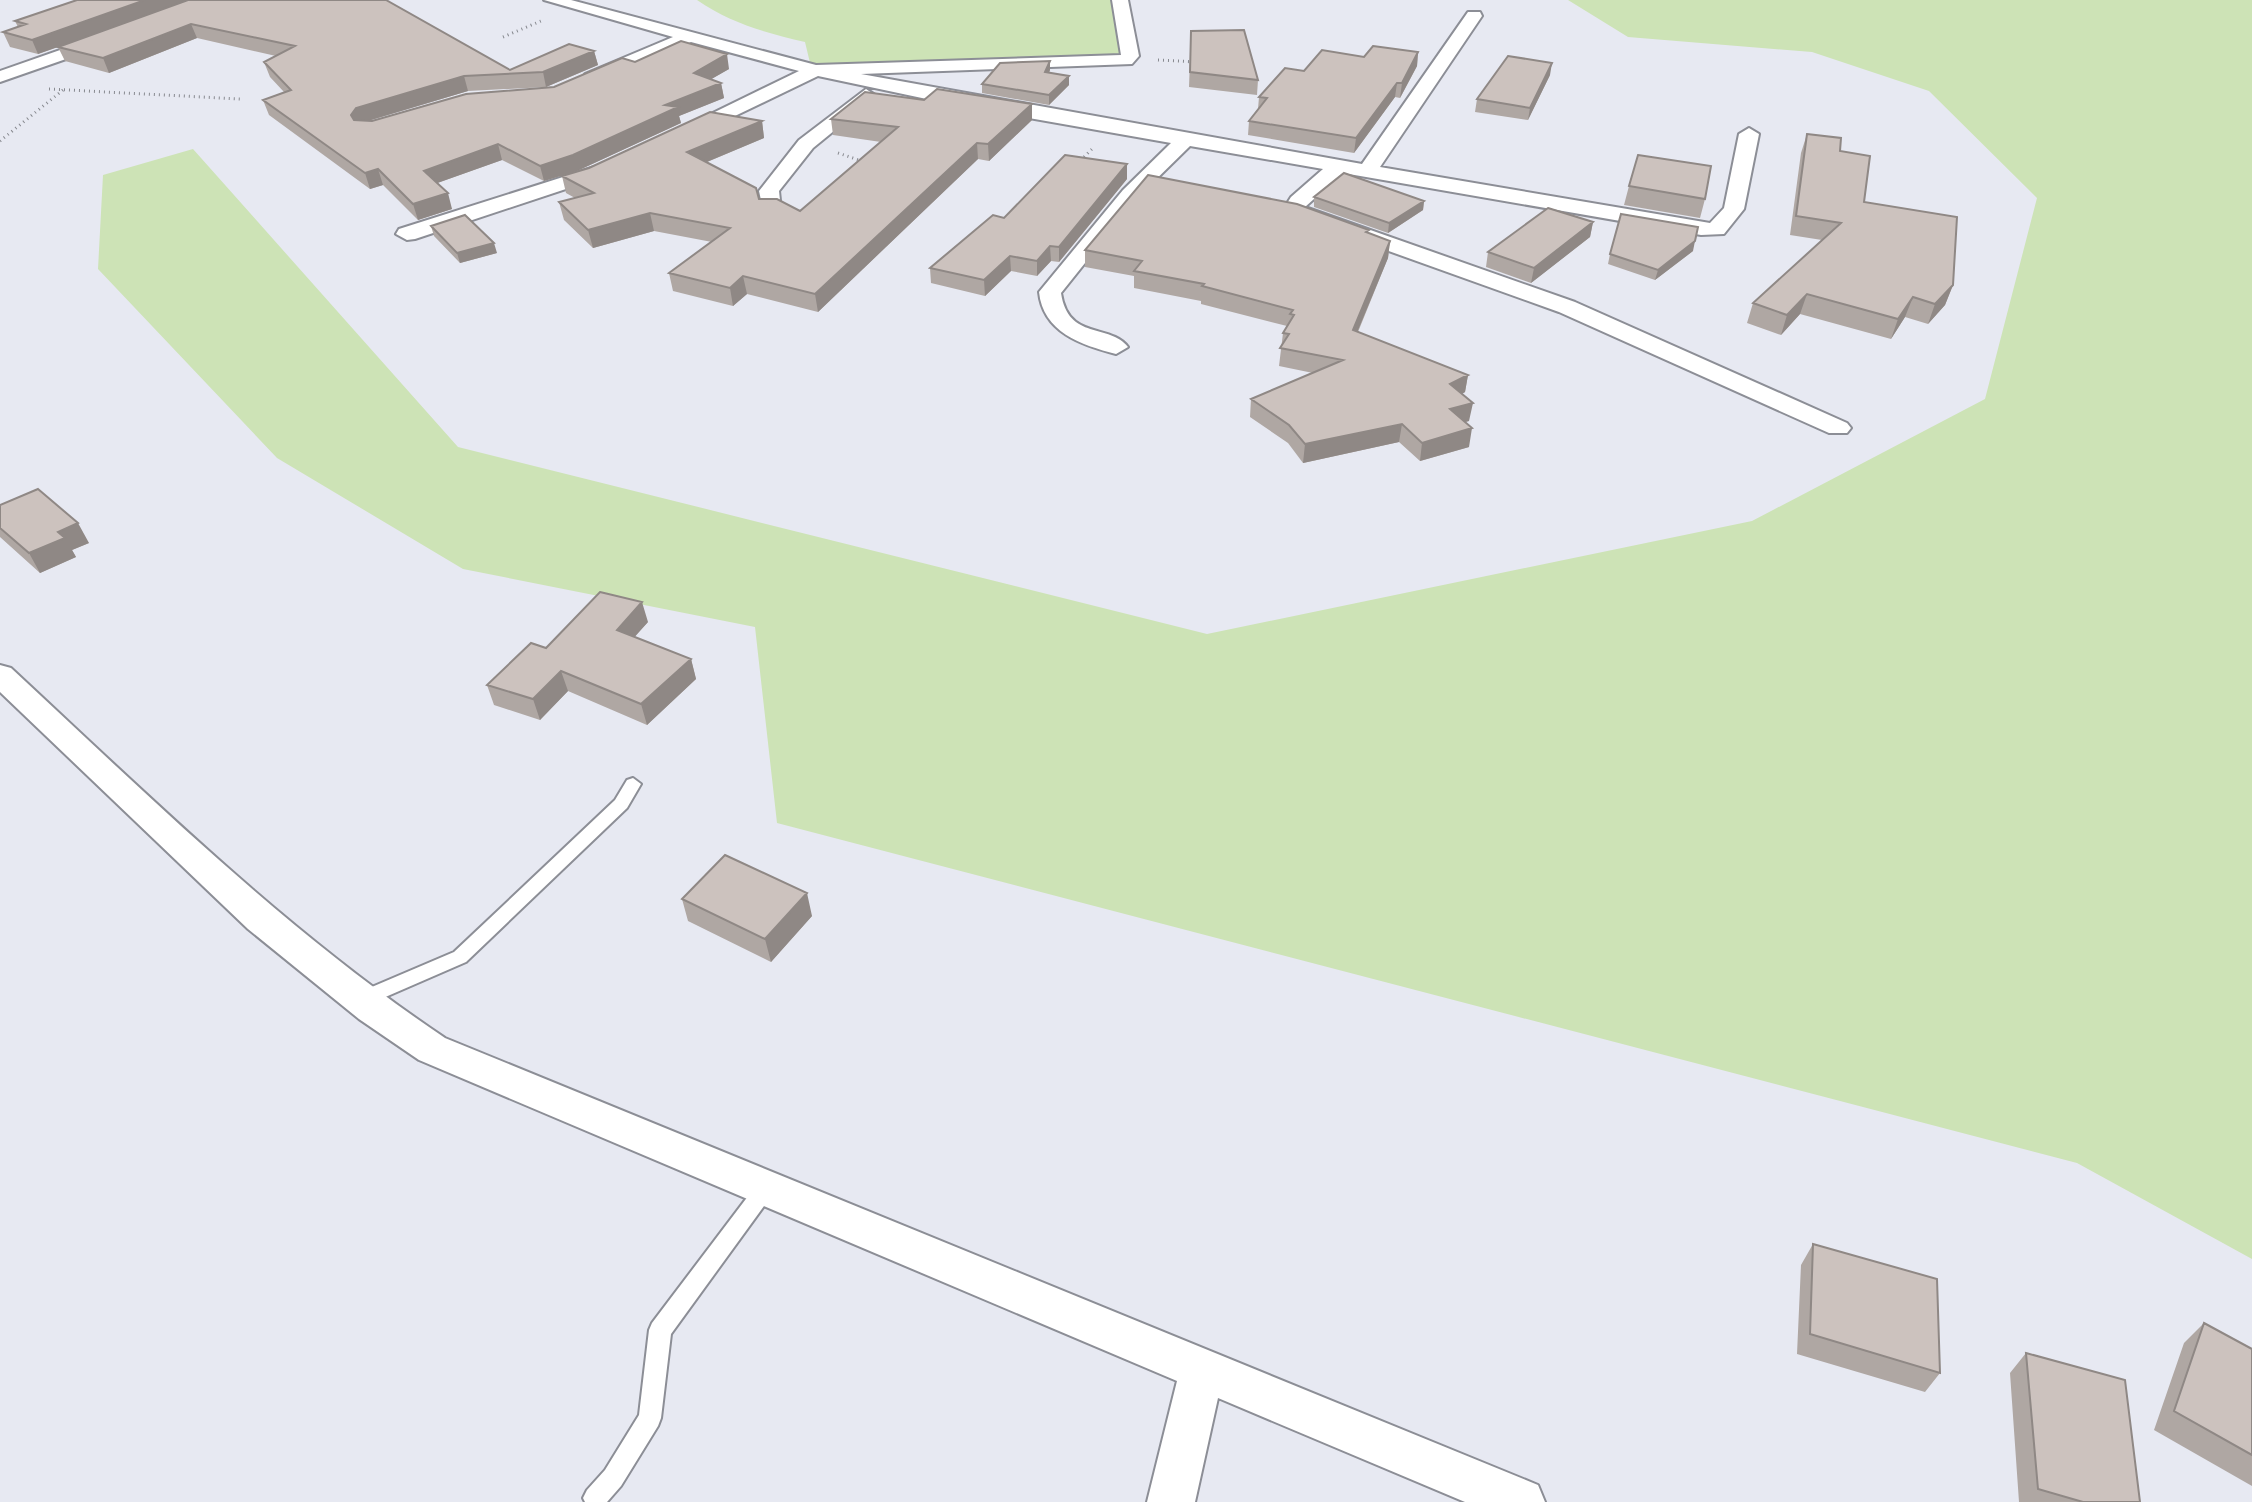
<svg xmlns="http://www.w3.org/2000/svg" width="2252" height="1502" viewBox="0 0 2252 1502" font-family="'Sofia Sans Condensed',sans-serif">
  <rect width="100%" height="100%" fill="#e7e9f2"/>
  <path fill="#cde3b6" d="M 697,0 L 1114,0 L 1124,63 L 811,67 L 805,42 C 766,33 730,23 697,0 Z
    M 1568,0 L 2252,0 L 2252,1259 L 2077,1163 L 777,823 L 755,627 L 463,569 L 277,458 L 98,269 L 103,175 L 193,149 L 458,447 L 1207,634 L 1752,521 L 1985,399 L 2037,198 L 1929,91 L 1812,52 L 1628,37 Z"/>
  <g fill="none" stroke-linecap="round" stroke-linejoin="round">
    <g stroke="#8c8e96" stroke-width="4">
      <path id="lane" d="M 633,778 L 641,784 L 627,808 L 466,962 L 367,1005 L 360,1007 L 353,1005 L 351,1000 L 353,995 L 454,952 L 615,800 L 627,780 Z
        M 765,1180 L 772,1183 L 775,1189 L 772,1195 L 671,1334 L 661,1418 L 658,1426 L 621,1486 L 607,1502 L 585,1502 L 583,1498 L 587,1490 L 605,1470 L 639,1415 L 649,1330 L 652,1323 L 758,1183 Z"/>
    </g>
    <g stroke="#8c8e96" stroke-width="4">
      <path id="street" d="M 544,0 L 571,0 L 816,65 L 1121,55 L 1112,0 L 1128,0 L 1139,56 L 1132,64 L 861,74 L 1362,164 L 1468,12 L 1480,12 L 1482,16 L 1380,167 L 1710,223 L 1724,208 L 1739,134 L 1749,128 L 1759,134 L 1744,209 L 1724,234 L 1701,235 L 1343,173 L 1305,207 L 1575,302 L 1847,423 L 1851,428 L 1847,433 L 1829,433 L 1559,312 L 1291,216 L 1284,208 L 1291,197 L 1323,169 L 1190,146 L 1137,198 L 1061,293 C 1068,341 1110,323 1128,347 L 1116,354 C 1081,345 1043,332 1039,292 L 1123,190 L 1171,143 L 955,105 L 818,76 L 687,139 L 677,133 L 680,129 L 799,71 L 691,42 L 597,82 L 585,82 L 585,74 L 673,37 Z
        M 103,35 L 112,40 L 109,44 L 0,82 L 0,71 Z
        M 866,89 L 875,95 L 873,99 L 813,148 L 779,191 L 781,210 L 778,214 L 764,214 L 759,191 L 799,140 Z
        M 604,164 L 614,170 L 611,174 L 415,239 L 407,240 L 396,234 L 399,229 Z
        M 0,665 L 11,668 C 151,798 286,931 445,1038 L 1538,1485 L 1545,1502 L 1465,1502 L 1218,1398 L 1195,1502 L 1147,1502 L 1177,1381 L 419,1060 L 359,1019 L 248,929 L 0,692 Z"/>
    </g>
    <path stroke="#87898f" stroke-width="3" stroke-dasharray="1 4" stroke-linecap="butt" d="M 503,37 L 541,21
      M 1158,60 L 1196,62
      M 49,89 L 240,99
      M 0,141 L 63,90
      M 838,153 L 859,160
      M 1084,157 L 1092,149"/>
    <use href="#lane" fill="#fff" fill-rule="evenodd"/>
    <use href="#street" fill="#fff" fill-rule="evenodd"/>
  </g>
  <path fill="#afa7a3" d="M 77,0 L 510,70 L 594,51 L 598,65 L 546,87 L 468,91 L 368,121 L 554,87 L 635,62 L 729,69 L 711,79 L 721,83 L 724,98 L 679,116 L 681,123 L 577,171 L 544,181 L 502,160 L 437,183 L 452,209 L 418,220 L 383,185 L 370,189 L 269,115 L 263,100 L 284,92 L 270,77 L 264,62 L 276,56 L 197,38 L 109,73 L 65,61 L 58,47 L 38,54 L 10,47 L 3,32 L 18,27 L 15,21 Z
    M 1191,31 L 1258,80 L 1257,95 L 1189,87 Z
    M 1418,52 L 1417,66 L 1400,98 L 1395,97 L 1354,153 L 1248,135 L 1249,121 L 1258,109 L 1259,97 L 1364,57 Z
    M 1050,70 L 1049,73 L 1069,85 L 1049,105 L 982,93 L 982,84 Z
    M 1550,75 L 1528,120 L 1475,112 L 1477,99 Z
    M 831,119 L 1032,120 L 989,161 L 978,159 L 818,312 L 747,294 L 733,306 L 673,291 L 669,273 L 712,242 L 654,231 L 593,248 L 564,220 L 559,202 L 575,198 L 566,193 L 562,176 L 762,121 L 764,138 L 707,162 L 759,199 L 800,211 L 881,142 L 833,135 Z
    M 1807,134 L 1840,151 L 1864,202 L 1953,285 L 1945,305 L 1928,324 L 1905,317 L 1891,339 L 1800,314 L 1781,335 L 1747,323 L 1753,303 L 1822,240 L 1790,235 L 1801,153 Z
    M 1127,179 L 1059,262 L 1051,261 L 1037,276 L 1011,271 L 985,296 L 931,283 L 930,268 L 1004,218 Z
    M 1629,186 L 1705,199 L 1700,218 L 1624,205 Z
    M 1314,197 L 1424,201 L 1423,210 L 1388,233 L 1314,207 Z
    M 1593,222 L 1590,237 L 1531,283 L 1486,267 L 1488,252 Z
    M 431,226 L 497,253 L 460,263 L 434,236 Z
    M 1369,233 L 1390,241 L 1388,258 L 1358,332 L 1468,375 L 1465,392 L 1462,394 L 1469,421 L 1465,422 L 1469,447 L 1420,461 L 1399,442 L 1303,463 L 1288,443 L 1250,417 L 1251,399 L 1313,373 L 1279,366 L 1283,333 L 1287,326 L 1201,304 L 1201,301 L 1134,288 L 1134,276 L 1085,267 L 1085,250 Z
    M 1693,251 L 1655,280 L 1608,264 L 1610,254 Z
    M 0,505 L 89,543 L 72,550 L 76,557 L 40,573 L 0,537 Z
    M 648,622 L 634,637 L 691,659 L 696,679 L 647,725 L 568,691 L 540,720 L 494,705 L 487,685 L 546,648 Z
    M 682,899 L 812,916 L 771,962 L 688,921 Z
    M 1813,1244 L 1940,1373 L 1925,1392 L 1797,1354 L 1801,1265 Z
    M 2204,1323 L 2252,1349 L 2252,1486 L 2154,1430 L 2184,1343 Z
    M 2026,1353 L 2140,1502 L 2019,1502 L 2010,1373 Z"/>
  <path fill="#8f8885" d="M 145,0 L 190,0 L 38,54 L 32,40 Z
    M 191,24 L 197,38 L 109,73 L 103,58 Z
    M 594,51 L 598,65 L 546,87 L 543,72 Z
    M 1418,52 L 1417,66 L 1400,98 L 1402,83 Z
    M 727,54 L 729,69 L 696,88 L 694,73 Z
    M 1050,61 L 1050,70 L 1045,81 L 1045,72 Z
    M 1552,63 L 1550,75 L 1528,120 L 1530,108 Z
    M 464,76 L 468,91 L 361,123 L 356,130 L 351,115 L 356,108 Z
    M 1069,76 L 1069,85 L 1049,105 L 1049,95 Z
    M 721,83 L 724,98 L 679,116 L 681,123 L 577,171 L 544,181 L 540,166 L 665,105 Z
    M 1397,83 L 1395,97 L 1354,153 L 1356,138 Z
    M 1032,104 L 1032,120 L 989,161 L 988,144 Z
    M 762,121 L 764,138 L 690,169 L 687,152 Z
    M 977,143 L 978,159 L 818,312 L 815,294 Z
    M 498,144 L 502,160 L 429,186 L 424,171 Z
    M 1127,164 L 1127,179 L 1059,262 L 1059,247 Z
    M 378,169 L 383,185 L 370,189 L 365,173 Z
    M 448,193 L 452,209 L 418,220 L 413,204 Z
    M 1424,201 L 1423,210 L 1388,233 L 1389,223 Z
    M 650,213 L 654,231 L 593,248 L 588,230 Z
    M 1593,222 L 1590,237 L 1531,283 L 1534,268 Z
    M 1390,241 L 1388,258 L 1351,347 L 1353,330 Z
    M 1695,241 L 1693,251 L 1655,280 L 1658,270 Z
    M 494,243 L 497,253 L 460,263 L 457,253 Z
    M 1050,246 L 1051,261 L 1037,276 L 1037,261 Z
    M 1010,256 L 1011,271 L 985,296 L 984,280 Z
    M 743,276 L 747,294 L 733,306 L 730,288 Z
    M 1953,285 L 1945,305 L 1928,324 L 1935,304 Z
    M 1807,294 L 1800,314 L 1781,335 L 1787,315 Z
    M 1913,297 L 1905,317 L 1891,339 L 1898,319 Z
    M 1468,375 L 1465,392 L 1448,402 L 1450,384 Z
    M 1473,403 L 1469,421 L 1447,427 L 1450,409 Z
    M 1402,424 L 1399,442 L 1303,463 L 1305,444 Z
    M 1472,428 L 1469,447 L 1420,461 L 1422,443 Z
    M 78,523 L 89,543 L 72,550 L 76,557 L 40,573 L 29,553 L 58,532 Z
    M 642,602 L 648,622 L 623,650 L 617,630 Z
    M 691,659 L 696,679 L 647,725 L 641,704 Z
    M 561,671 L 568,691 L 540,720 L 533,699 Z
    M 807,893 L 812,916 L 771,962 L 765,939 Z"/>
  <path fill="#ccc2be" stroke="#8f8885" stroke-width="2" d="M 77,0 L 145,0 L 32,40 L 3,32 L 26,24 L 15,21 Z
    M 188,0 L 386,0 L 510,70 L 569,44 L 594,51 L 543,72 L 464,76 L 356,108 L 351,115 L 354,120 L 372,121 L 466,94 L 554,87 L 622,58 L 635,62 L 681,41 L 727,54 L 694,73 L 721,83 L 665,105 L 678,107 L 573,155 L 540,166 L 498,144 L 424,171 L 448,193 L 413,204 L 378,169 L 365,173 L 263,100 L 291,90 L 264,62 L 295,46 L 191,24 L 103,58 L 58,47 Z
    M 1244,30 L 1258,80 L 1190,72 L 1191,31 Z
    M 1373,46 L 1418,52 L 1402,83 L 1397,83 L 1356,138 L 1249,121 L 1267,98 L 1259,97 L 1285,68 L 1304,71 L 1322,50 L 1364,57 Z
    M 1508,56 L 1552,63 L 1530,108 L 1477,99 Z
    M 1050,61 L 1045,72 L 1069,76 L 1049,95 L 982,84 L 1000,63 Z
    M 937,89 L 1032,104 L 988,144 L 977,143 L 815,294 L 743,276 L 730,288 L 669,273 L 730,228 L 650,213 L 588,230 L 559,202 L 594,193 L 562,176 L 589,168 L 710,112 L 762,121 L 687,152 L 756,188 L 759,199 L 777,199 L 800,211 L 898,127 L 831,119 L 865,92 L 924,100 Z
    M 1807,134 L 1841,138 L 1840,151 L 1870,156 L 1864,202 L 1957,217 L 1953,285 L 1935,304 L 1913,297 L 1898,319 L 1807,294 L 1787,315 L 1753,303 L 1841,223 L 1796,216 Z
    M 1065,155 L 1127,164 L 1059,247 L 1050,246 L 1037,261 L 1010,256 L 984,280 L 930,268 L 993,215 L 1004,218 Z
    M 1638,155 L 1711,166 L 1705,199 L 1629,186 Z
    M 1344,173 L 1424,201 L 1389,223 L 1314,197 Z
    M 1148,175 L 1297,204 L 1369,230 L 1366,232 L 1390,241 L 1353,330 L 1468,375 L 1450,384 L 1473,403 L 1450,409 L 1472,428 L 1422,443 L 1402,424 L 1305,444 L 1289,425 L 1251,399 L 1343,360 L 1280,348 L 1289,334 L 1283,333 L 1294,315 L 1290,314 L 1293,310 L 1202,286 L 1204,284 L 1134,271 L 1142,261 L 1085,250 Z
    M 1548,208 L 1593,222 L 1534,268 L 1488,252 Z
    M 1621,214 L 1698,227 L 1695,241 L 1658,270 L 1610,254 Z
    M 465,215 L 494,243 L 457,253 L 431,226 Z
    M 38,489 L 78,523 L 58,532 L 65,538 L 29,553 L 0,528 L 0,505 Z
    M 600,592 L 642,602 L 617,630 L 691,659 L 641,704 L 561,671 L 533,699 L 487,685 L 531,643 L 546,648 Z
    M 725,855 L 807,893 L 765,939 L 682,899 Z
    M 1813,1244 L 1937,1279 L 1940,1373 L 1810,1334 Z
    M 2204,1323 L 2252,1349 L 2252,1455 L 2174,1411 Z
    M 2026,1353 L 2125,1380 L 2140,1502 L 2083,1502 L 2038,1489 Z"/>
</svg>
